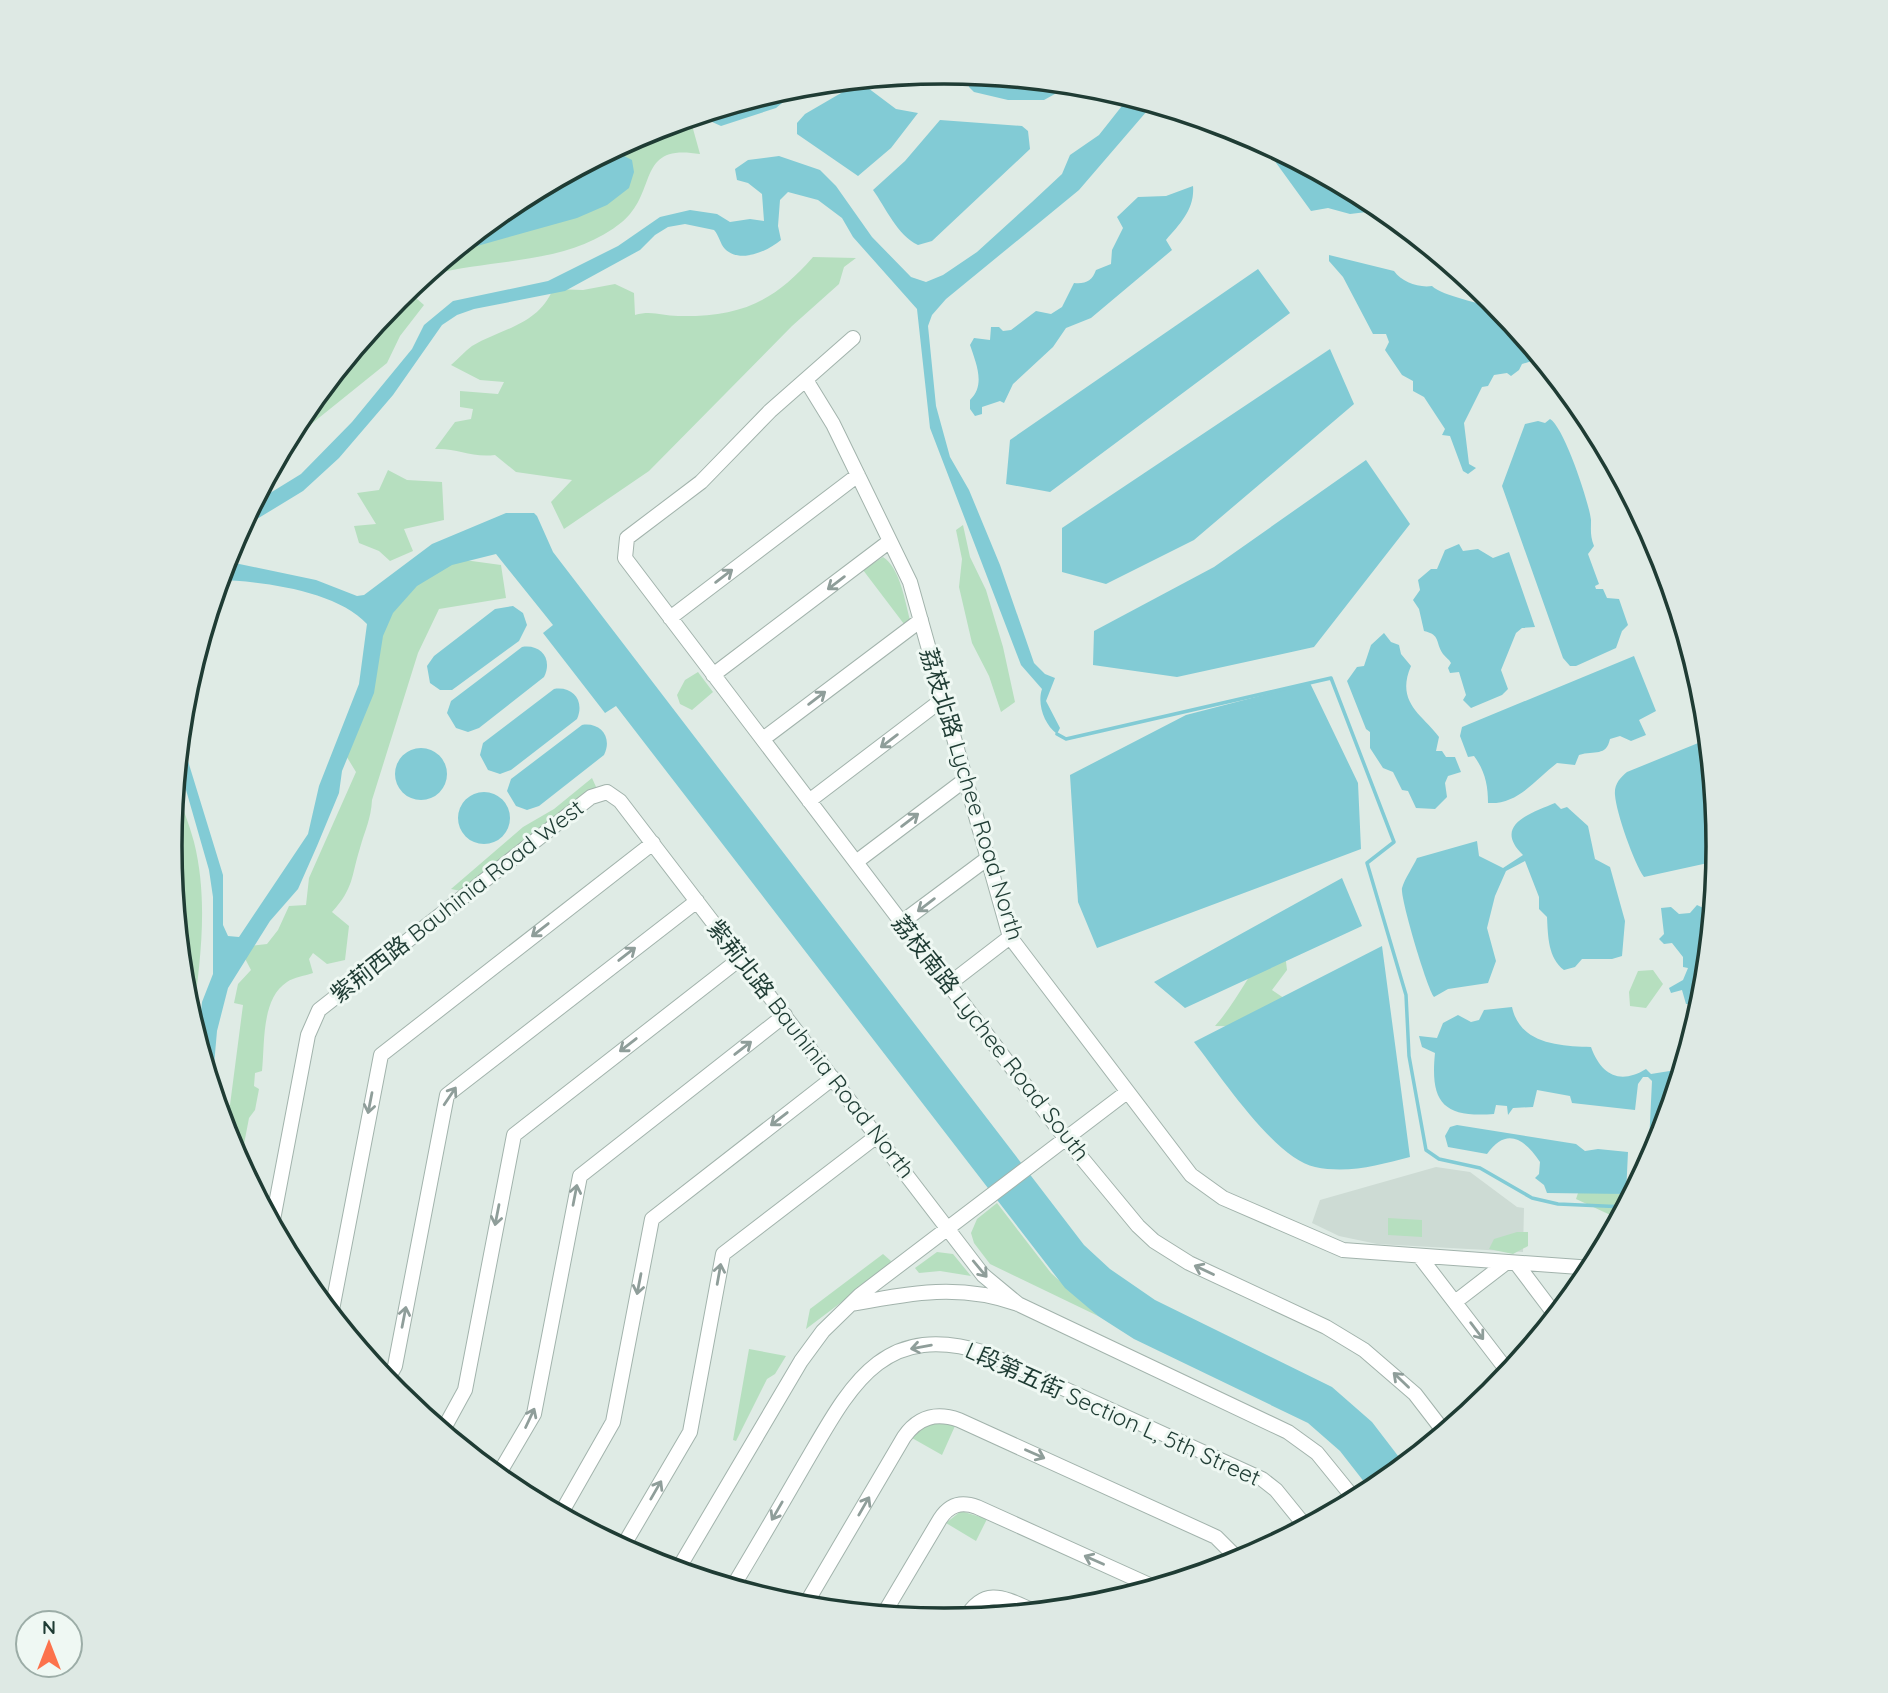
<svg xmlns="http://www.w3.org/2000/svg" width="1888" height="1693" viewBox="0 0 1888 1693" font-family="Quicksand,'Noto Sans TC',sans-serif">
  <rect width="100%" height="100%" fill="#dfebe5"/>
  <path fill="#cddbd4" d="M 1436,1167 L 1470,1172 L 1517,1207 L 1524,1208 L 1523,1252 L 1377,1244 L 1339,1236 L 1312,1223 L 1320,1200 Z"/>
  <path fill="#b6dfbf" d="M 690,118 L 700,154 C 635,143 659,191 622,222 C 569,265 496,258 434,274 L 416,298 L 424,305 L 400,336 L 387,363 L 284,446 L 300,416 L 396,298 L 514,202 L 648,131 Z
    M 813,257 L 856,258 L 844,267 L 839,284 L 792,326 L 649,471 L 564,529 L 551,502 L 572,480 L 516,472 L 495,455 C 471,458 458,448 435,449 L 455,422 L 471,419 L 473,409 L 460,407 L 460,391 L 498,394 L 504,382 L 480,380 L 451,365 C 458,359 465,351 472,346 C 503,328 538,325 553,289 L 583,290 L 615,284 L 634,293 L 635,315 C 652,310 662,316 678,316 C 739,317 773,303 813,257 Z
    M 388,470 L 407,480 L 442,482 L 444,520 L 404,529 L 413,551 L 390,561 L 379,551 L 359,543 L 354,526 L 376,524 L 357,493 L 379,490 Z
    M 963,525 L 970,557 L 986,590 L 1003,647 L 1015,702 L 1001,712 L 989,676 L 972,643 L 959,587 L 962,559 L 956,530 Z
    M 435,556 L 501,565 L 506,598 L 439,609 L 418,653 L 372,800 C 371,819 365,830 360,848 C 351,877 354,888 332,912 L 349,926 L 345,960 L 327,964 L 313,953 L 309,959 L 313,973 C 305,976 294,977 287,982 C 261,999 265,1043 262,1071 L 255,1073 L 254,1086 L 259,1089 L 255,1110 L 249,1118 L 240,1165 L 228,1143 L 217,1107 L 230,1105 L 243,1005 L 234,1003 L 238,984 L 251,970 L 239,947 L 267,944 L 278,930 L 289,906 L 306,905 L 309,878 L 356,772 L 342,749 L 385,602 Z
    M 883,557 C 900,568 905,601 910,620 L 904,624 L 863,570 Z
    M 698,672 L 713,692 L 692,710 L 680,704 L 677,695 L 685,680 Z
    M 592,778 L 597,789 L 461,891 L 451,889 L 523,827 L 554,809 Z
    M 175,786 C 181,804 189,823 194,842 C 209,902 200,964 192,1024 L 184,997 L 169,846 Z
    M 1283,937 L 1287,970 L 1272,990 L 1294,1005 L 1263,1027 L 1215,1026 C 1242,996 1253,960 1283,937 Z
    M 1653,970 L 1663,984 L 1646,1008 L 1630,1006 L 1629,992 L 1638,971 Z
    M 1580,1187 L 1631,1196 L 1619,1219 L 1576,1199 Z
    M 997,1203 L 1051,1273 L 1098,1316 L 990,1264 L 974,1243 L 971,1233 L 977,1219 Z
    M 1388,1218 L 1422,1220 L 1422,1237 L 1388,1235 Z
    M 1517,1232 L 1528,1232 L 1528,1246 L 1513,1254 L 1489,1249 L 1494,1239 Z
    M 937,1252 L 953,1254 L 971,1276 L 940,1271 L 919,1273 L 915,1268 Z
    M 883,1254 L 891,1261 L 888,1267 L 806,1329 L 810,1309 Z
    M 749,1349 L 786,1356 L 775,1374 L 767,1379 L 736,1441 L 733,1440 Z
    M 936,1422 L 955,1426 L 942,1455 L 912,1438 L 927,1425 Z
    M 961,1511 L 987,1519 L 976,1541 L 946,1523 Z"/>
  <path fill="#82cbd5" d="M 967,74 L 1073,84 L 1044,100 L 1008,100 L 974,92 L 969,87 Z
    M 860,82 L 896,109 L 918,113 L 891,148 L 858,176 L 797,134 L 797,123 L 805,114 Z
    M 804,85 L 776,108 L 721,126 L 710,121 L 704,113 Z
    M 1129,97 L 1153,104 L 1079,190 L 946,299 L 932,315 L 928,326 L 936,406 L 950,457 L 969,490 L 1000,565 L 1034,663 L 1045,674 L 1055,678 L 1046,701 L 1060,728 L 1057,734 C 1044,724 1037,704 1042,689 L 1021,665 L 930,428 L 917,309 L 853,237 L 842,218 L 818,200 L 788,192 L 780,200 L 778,226 L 781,240 C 768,251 740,264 725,249 C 720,244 719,235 714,230 L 685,224 L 668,227 L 655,235 L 640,250 L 565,291 L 474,309 L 457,315 L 442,325 L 393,395 L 339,458 L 303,491 L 239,530 L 250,508 L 262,498 L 301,474 L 352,422 L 412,349 L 424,325 L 453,301 L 548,281 L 618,246 L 660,217 L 690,210 L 717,214 L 730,222 L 750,219 L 764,221 L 762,194 L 748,183 L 737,180 L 735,169 L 748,160 L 779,156 L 820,170 L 836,186 L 872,237 L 911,277 L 926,282 L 943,275 L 977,252 L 1032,202 L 1062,174 L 1070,155 L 1099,135 Z
    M 940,120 L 1022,126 L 1028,131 L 1030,149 L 932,241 L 918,245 C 897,235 886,208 873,190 L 905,161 Z
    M 1261,142 L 1375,203 L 1383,210 L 1350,214 L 1328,208 L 1311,211 Z
    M 612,150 L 632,160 L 634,172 L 629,188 L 607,205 L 577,218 L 452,253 L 514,202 Z
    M 1193,186 C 1195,209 1180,224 1166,240 L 1172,250 L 1091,318 L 1066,328 L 1053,347 L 1013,384 L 1004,403 L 1000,401 L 982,407 L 982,414 L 975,416 L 970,409 L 970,400 C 986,385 976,363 970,345 L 974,338 L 990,340 L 991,327 L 999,327 L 1003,331 L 1011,330 L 1036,311 L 1051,314 L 1062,307 L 1074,283 C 1086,284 1092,281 1096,270 L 1111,264 L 1112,250 L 1123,228 L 1117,217 L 1138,197 L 1166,196 Z
    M 1329,255 L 1394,271 C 1402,282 1418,288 1432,286 C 1443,297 1482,302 1499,311 C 1513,317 1533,349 1543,361 L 1535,360 L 1522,364 L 1519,370 L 1511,376 L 1507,373 L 1494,375 L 1488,386 L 1482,387 L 1464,423 L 1469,464 L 1476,468 L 1468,474 L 1463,471 L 1450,436 L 1442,435 L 1445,429 L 1424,397 L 1413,391 L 1413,381 L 1402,375 L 1385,350 L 1389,342 L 1386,334 L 1373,334 L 1343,277 L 1329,261 Z
    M 1258,269 L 1290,313 L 1050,492 L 1006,484 L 1010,440 Z
    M 1330,349 L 1354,404 L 1194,540 L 1106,584 L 1062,572 L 1062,528 Z
    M 1550,419 C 1564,427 1589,502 1591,520 C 1591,530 1590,536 1594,546 L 1588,554 L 1599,584 L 1595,586 L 1596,589 L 1603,589 L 1607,598 L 1619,599 L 1628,625 L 1622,631 L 1616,648 L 1576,666 L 1570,666 L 1563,658 L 1502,486 L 1525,424 L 1538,421 L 1545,423 Z
    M 1366,460 L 1410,524 L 1314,647 L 1177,677 L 1093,665 L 1094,631 L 1214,567 Z
    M 506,513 L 534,513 L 537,516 L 553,552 L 1084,1245 L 1110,1269 L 1155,1300 L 1332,1387 L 1372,1422 L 1405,1465 L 1372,1492 L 1340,1451 L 1308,1423 L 1134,1339 L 1098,1316 L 1065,1288 L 616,706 L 605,713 L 543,633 L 553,625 L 496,554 L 452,565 L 417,586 L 393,613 L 383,636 L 374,693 L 342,771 L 339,793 L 317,846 L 298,889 L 270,921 L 228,988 L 217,1031 L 212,1088 L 198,1043 L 202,1002 L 213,974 L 213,897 L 209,870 L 178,762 L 180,735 L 223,875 L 223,925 L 228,936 L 239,937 L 308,834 L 319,786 L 359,684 L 367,624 C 337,591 262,581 219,580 L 225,561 L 316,580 L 357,596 L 364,595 L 432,544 Z
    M 1459,544 L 1463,551 L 1478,549 L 1493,558 L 1509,552 L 1535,627 L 1522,628 L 1516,633 L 1501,670 L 1508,689 L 1502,695 L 1471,708 L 1463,700 L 1466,695 L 1459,672 L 1450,673 L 1448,668 L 1451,663 C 1449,659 1445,657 1443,654 C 1435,642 1441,635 1424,631 L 1419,609 L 1413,600 L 1420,590 L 1418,580 L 1431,569 L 1437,569 L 1445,550 Z
    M 513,606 L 523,613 L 527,625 L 519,641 L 452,690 L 440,690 L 430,683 L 427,666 L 434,656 L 495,609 Z
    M 1384,633 L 1391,642 L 1399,645 L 1401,654 L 1411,666 C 1395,703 1423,715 1439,737 L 1436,751 L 1442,751 L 1446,757 L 1455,757 L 1461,772 L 1448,776 L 1445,783 L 1447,797 L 1435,809 L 1416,808 L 1408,791 L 1402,790 L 1393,772 L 1383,768 L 1370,748 L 1370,732 L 1366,729 L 1347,681 L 1357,667 L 1364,666 L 1371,645 Z
    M 522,647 C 541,644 553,659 544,677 L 479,728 L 468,732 L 456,728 L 447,713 L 451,701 Z
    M 1634,656 L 1656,711 L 1639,720 L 1646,735 L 1631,741 L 1620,736 L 1610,739 C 1606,757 1595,750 1579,755 L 1575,765 L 1557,763 C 1536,779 1518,805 1488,803 C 1488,785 1485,771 1474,756 L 1468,757 L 1460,736 L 1462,727 Z
    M 1310,683 L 1358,783 L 1361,849 L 1097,948 L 1078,902 L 1070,775 L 1186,715 Z
    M 554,689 C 573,686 585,701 577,719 L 511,770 L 500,774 L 488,770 L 480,755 L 483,743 Z
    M 582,725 C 600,722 613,737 604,755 L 539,806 L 527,810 L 516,806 L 507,791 L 511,779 Z
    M 1708,739 L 1717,861 L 1644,877 C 1634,863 1616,812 1615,795 C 1614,784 1620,778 1627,772 Z
    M395 774a26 26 0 1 1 52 0a26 26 0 1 1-52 0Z
    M458 818a26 26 0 1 1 52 0a26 26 0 1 1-52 0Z
    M 1555,803 L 1561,809 L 1567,807 L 1588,826 L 1595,859 L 1610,867 L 1625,921 L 1622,956 L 1612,959 L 1582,959 L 1575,967 L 1564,970 C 1548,958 1548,936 1547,917 L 1539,909 L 1539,897 L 1525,861 L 1506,871 L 1495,896 L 1487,928 L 1496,961 L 1488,983 L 1448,989 L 1434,997 C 1427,988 1400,898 1402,888 C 1405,878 1413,867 1417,858 L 1477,841 L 1479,856 L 1503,868 L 1523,855 C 1492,825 1531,813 1555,803 Z
    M 1342,878 L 1362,926 L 1185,1008 L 1154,982 Z
    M 1697,905 L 1712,912 L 1704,998 L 1702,1005 L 1686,1004 L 1682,990 L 1671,993 L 1669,988 L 1683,980 L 1688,968 L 1683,967 L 1683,957 L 1672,943 L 1664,944 L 1659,939 L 1664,934 L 1661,908 L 1671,907 L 1679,914 L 1690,913 Z
    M 1382,946 L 1410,1157 C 1379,1165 1348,1174 1315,1167 C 1275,1159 1220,1075 1194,1042 Z
    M 1512,1007 C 1520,1044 1559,1046 1591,1047 C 1601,1075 1620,1085 1646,1069 L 1651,1074 L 1682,1069 L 1660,1143 L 1648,1164 L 1652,1081 L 1648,1077 L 1643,1077 L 1638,1084 L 1635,1110 L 1572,1103 L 1570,1096 L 1537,1090 L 1533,1107 L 1513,1108 L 1508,1115 L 1507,1106 L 1496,1105 L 1494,1114 C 1443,1118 1430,1102 1435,1053 L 1422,1047 L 1419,1036 L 1437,1038 L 1443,1023 L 1458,1015 L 1471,1022 L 1479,1020 L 1484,1010 Z
    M 1457,1125 L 1576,1144 L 1585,1151 L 1598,1149 L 1628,1152 L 1626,1194 L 1547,1193 L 1544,1185 L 1535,1178 L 1539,1174 L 1540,1162 C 1524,1138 1506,1127 1487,1154 L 1448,1147 L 1445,1136 L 1450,1127 Z"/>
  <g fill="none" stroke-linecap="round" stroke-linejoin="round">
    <path stroke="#82cbd5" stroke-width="3.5" d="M 1057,734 L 1066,739 L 1331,678 L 1394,842 L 1367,863 L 1406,995 L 1409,1056 L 1426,1150 L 1439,1159 L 1480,1168 L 1532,1198 L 1558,1204 L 1626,1207"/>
    <g stroke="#a2b3ac" stroke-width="16">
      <path id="street" d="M 853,338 L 770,411 L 701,482 L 627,538 L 625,558 L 1066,1139 L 1138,1226 L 1154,1241 L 1189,1263 L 1326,1327 L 1364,1350 L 1415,1394 L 1445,1433
        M 806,380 L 833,424 L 910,582 L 1010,937 L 1191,1175 L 1223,1198 L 1343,1250 L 1593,1268
        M 670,618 L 858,475
        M 713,675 L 890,541
        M 763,739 L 921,620
        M 809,801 L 943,699
        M 856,862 L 966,779
        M 902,922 L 988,858
        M 949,984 L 1010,937
        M 272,1225 L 308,1035 L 319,1010 L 591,797 L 607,792 L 620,801 L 983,1275 L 1018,1304
        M 1420,1257 L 1509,1373
        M 1516,1263 L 1556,1316
        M 1455,1302 L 1507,1262
        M 852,1304 C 910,1293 960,1283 1018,1304 L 1288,1432 L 1317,1453 L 1356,1501
        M 331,1315 L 381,1055 L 653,843
        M 386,1382 L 395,1366 L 447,1095 L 697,901
        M 1444,1431 L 1478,1405
        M 442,1432 L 465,1390 L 514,1135 L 741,958
        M 497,1477 L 534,1414 L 580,1176 L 785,1015
        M 560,1515 L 613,1422 L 652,1219 L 833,1078
        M 622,1548 L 690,1432 L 723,1254 L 877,1136
        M 677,1571 L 801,1361 L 823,1331 L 860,1295 L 1127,1092
        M 732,1588 C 756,1548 780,1507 803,1467 C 849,1389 880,1319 986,1353 L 1262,1479 L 1276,1490 L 1306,1527
        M 804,1607 L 904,1437 C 918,1417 936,1412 959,1420 L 1216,1537 L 1241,1562
        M 883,1615 L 940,1519 C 949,1505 961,1501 977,1507 L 1156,1588
        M 965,1619 C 985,1584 1006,1599 1036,1612"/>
    </g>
    <use href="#street" stroke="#fff" stroke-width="14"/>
  </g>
  <defs><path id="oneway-shaft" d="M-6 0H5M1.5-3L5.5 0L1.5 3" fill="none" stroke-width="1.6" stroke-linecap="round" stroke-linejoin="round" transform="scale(1.75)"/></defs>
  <g stroke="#8f9e9a">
    <use href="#oneway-shaft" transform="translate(724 576) rotate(-37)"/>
    <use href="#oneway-shaft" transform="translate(836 583) rotate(143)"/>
    <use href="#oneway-shaft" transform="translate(817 698) rotate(-37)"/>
    <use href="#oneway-shaft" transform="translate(889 741) rotate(143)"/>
    <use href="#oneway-shaft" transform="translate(910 820) rotate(-37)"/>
    <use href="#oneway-shaft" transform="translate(926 905) rotate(143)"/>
    <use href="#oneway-shaft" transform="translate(540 930) rotate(142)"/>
    <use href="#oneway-shaft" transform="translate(627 954) rotate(-38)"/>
    <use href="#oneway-shaft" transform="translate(628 1045) rotate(142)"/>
    <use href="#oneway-shaft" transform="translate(743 1048) rotate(-38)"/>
    <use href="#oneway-shaft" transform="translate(450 1096) rotate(-56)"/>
    <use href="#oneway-shaft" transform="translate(370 1103) rotate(101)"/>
    <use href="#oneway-shaft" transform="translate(779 1119) rotate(142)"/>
    <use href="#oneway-shaft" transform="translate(575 1195) rotate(-79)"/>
    <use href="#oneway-shaft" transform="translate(497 1215) rotate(101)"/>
    <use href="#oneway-shaft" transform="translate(980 1269) rotate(50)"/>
    <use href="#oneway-shaft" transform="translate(1204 1270) rotate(-155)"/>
    <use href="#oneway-shaft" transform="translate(719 1274) rotate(-80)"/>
    <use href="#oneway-shaft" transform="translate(639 1284) rotate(101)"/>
    <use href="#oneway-shaft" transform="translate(404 1317) rotate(-79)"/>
    <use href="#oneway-shaft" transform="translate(1477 1331) rotate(53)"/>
    <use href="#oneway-shaft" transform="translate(921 1347) rotate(170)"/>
    <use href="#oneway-shaft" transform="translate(1401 1380) rotate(-136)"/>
    <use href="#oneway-shaft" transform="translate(530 1418) rotate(-65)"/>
    <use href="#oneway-shaft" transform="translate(1035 1454) rotate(24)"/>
    <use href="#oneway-shaft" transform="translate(656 1490) rotate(-60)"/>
    <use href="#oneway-shaft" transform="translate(864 1506) rotate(-60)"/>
    <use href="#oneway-shaft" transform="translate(777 1511) rotate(120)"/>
    <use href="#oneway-shaft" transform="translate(1094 1560) rotate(-156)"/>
  </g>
  <g text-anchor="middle" stroke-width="6" stroke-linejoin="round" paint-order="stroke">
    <g font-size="23" fill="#1f3c34" stroke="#eff8f3">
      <text transform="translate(972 794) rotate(73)" y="8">荔枝北路 Lychee Road North</text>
      <text transform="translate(457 901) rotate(-38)" y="8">紫荊西路 Bauhinia Road West</text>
      <text transform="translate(991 1038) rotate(52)" y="8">荔枝南路 Lychee Road South</text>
      <text transform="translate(811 1049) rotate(52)" y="8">紫荊北路 Bauhinia Road North</text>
      <text transform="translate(1113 1414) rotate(24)" y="8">L段第五街 Section L, 5th Street</text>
    </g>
  </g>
  <path d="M0 0H1888V1693H0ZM182 846a762 762 0 1 1 1524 0a762 762 0 1 1-1524 0Z" fill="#dee9e4" fill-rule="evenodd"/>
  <path fill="none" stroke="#1f3c34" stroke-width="3.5" d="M182 846a762 762 0 1 1 1524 0a762 762 0 1 1-1524 0Z"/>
  <g transform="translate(49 1644)"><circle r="33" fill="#eff8f3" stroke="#9cada7" stroke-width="2"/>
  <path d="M0-5L12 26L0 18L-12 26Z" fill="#fc724c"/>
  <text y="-10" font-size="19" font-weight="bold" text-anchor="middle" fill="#1f3c34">N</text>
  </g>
</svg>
